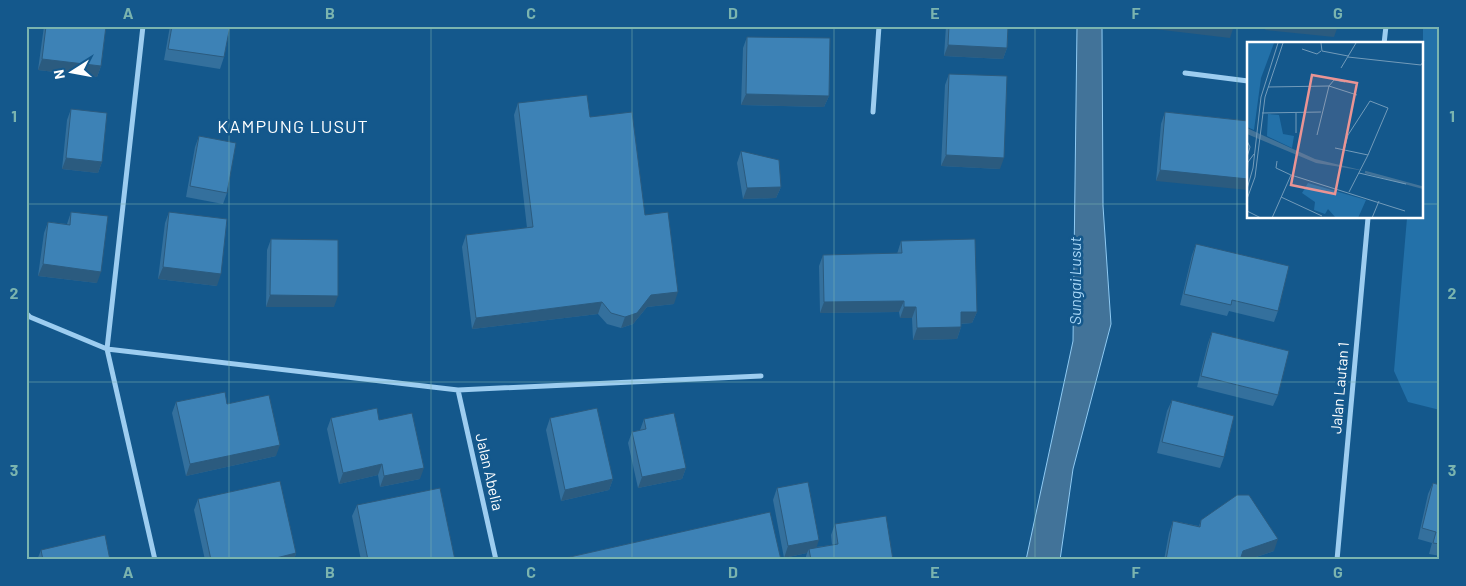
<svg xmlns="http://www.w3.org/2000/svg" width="1466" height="586" viewBox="0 0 1466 586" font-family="Barlow,sans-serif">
  <rect width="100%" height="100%" fill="#14588c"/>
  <path fill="#2371a9" d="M 1423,26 L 1440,26 L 1440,410 L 1408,402 L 1394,371 L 1407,218 L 1422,218 Z"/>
  <path fill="#427399" stroke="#8fcaf3" d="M 1077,26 L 1102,26 L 1103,206 L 1111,324 L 1073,469 L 1060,560 L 1026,560 L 1073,341 Z"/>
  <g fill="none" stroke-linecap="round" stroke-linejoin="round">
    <path stroke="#9dcdf0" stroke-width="5" d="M 143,26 L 107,349 L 155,560
      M 1384,44 L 1386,26
      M 1185,73 L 1248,81
      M 873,112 L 879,26
      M 26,313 L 30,317 L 107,349 L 458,390 L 761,376
      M 458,390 L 496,560
      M 1337,560 L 1368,218"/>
  </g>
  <path fill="#34709d" d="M 44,26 L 106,26 L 101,66 L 97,77 L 38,70 Z
    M 170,26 L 230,26 L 224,57 L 220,69 L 164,60 Z
    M 946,26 L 1008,26 L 1007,48 L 1003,59 L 944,56 Z
    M 747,37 L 829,96 L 824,107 L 741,105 L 743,48 Z
    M 949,74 L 1000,169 L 941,166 L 945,85 Z
    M 518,103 L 590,117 L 645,215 L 674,304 L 647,307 L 633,324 L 621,328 L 607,324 L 598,314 L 472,329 L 462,247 L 466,235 L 527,228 L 514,115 Z
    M 71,109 L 102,162 L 98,173 L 62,169 L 67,120 Z
    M 1165,112 L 1248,121 L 1156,181 L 1161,124 Z
    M 199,136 L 227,193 L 223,204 L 186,197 L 195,147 Z
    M 741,151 L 781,187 L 776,198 L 743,199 L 737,163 Z
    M 71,212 L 97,283 L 38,276 L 44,233 L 48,222 L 67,224 Z
    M 169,212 L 217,286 L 158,279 L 165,223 Z
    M 271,239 L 334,307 L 266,307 L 267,250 Z
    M 901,241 L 977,312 L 972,323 L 961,324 L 961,327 L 957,339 L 913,340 L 912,318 L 900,318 L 899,312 L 820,313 L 819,266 L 823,255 L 897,254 Z
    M 1196,244 L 1278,311 L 1274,322 L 1229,311 L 1227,316 L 1180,305 L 1192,255 Z
    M 1212,332 L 1278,395 L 1273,406 L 1197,387 L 1208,343 Z
    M 1172,400 L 1224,457 L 1220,468 L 1157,453 L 1167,411 Z
    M 176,402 L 227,404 L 276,456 L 186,476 L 172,413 Z
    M 331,418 L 379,420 L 420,479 L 380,487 L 378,475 L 339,484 L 327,429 Z
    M 550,418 L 613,479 L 609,490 L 561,501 L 546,430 Z
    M 644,419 L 686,468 L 682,479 L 638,488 L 628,443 L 632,432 L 640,430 Z
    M 1433,483 L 1440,485 L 1440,556 L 1429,554 L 1432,543 L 1418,539 L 1428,494 Z
    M 777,488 L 816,547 L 832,545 L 831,535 L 835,524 L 893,560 L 805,560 L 807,553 L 784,558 L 773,500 Z
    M 198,499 L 296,553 L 294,560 L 205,560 L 194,510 Z
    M 357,505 L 455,560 L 361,560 L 352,516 Z
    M 1201,520 L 1274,551 L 1247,560 L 1164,560 L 1169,533 L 1173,521 L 1199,526 Z
    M 41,550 L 110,560 L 37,560 Z"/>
  <path fill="#2b5b7f" d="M 1155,26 L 1234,26 L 1230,38 L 1154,29 Z
    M 1267,26 L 1338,26 L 1334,37 L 1265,30 Z
    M 948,45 L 1007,48 L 1003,59 L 944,56 Z
    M 42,59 L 101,66 L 97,77 L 38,70 Z
    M 746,94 L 829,96 L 824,107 L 741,105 Z
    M 946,155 L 1004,158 L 1000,169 L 941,166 Z
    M 66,158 L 102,162 L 98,173 L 62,169 Z
    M 1160,170 L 1248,179 L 1248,190 L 1156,181 Z
    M 781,187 L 776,198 L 743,199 L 747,188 Z
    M 43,264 L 101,272 L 97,283 L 38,276 Z
    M 163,267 L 221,274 L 217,286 L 158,279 Z
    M 678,292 L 674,304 L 647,307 L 633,324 L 621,328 L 625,317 L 651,295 Z
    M 270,295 L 338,296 L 334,307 L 266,307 Z
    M 904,301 L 899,312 L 820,313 L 824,302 Z
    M 602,302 L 598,314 L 472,329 L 476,318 Z
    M 904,307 L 916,307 L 912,318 L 900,318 Z
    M 961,312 L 977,312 L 972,323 L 957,324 Z
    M 961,327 L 957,339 L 913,340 L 917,328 Z
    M 280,445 L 276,456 L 186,476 L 190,464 Z
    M 382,464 L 378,475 L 339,484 L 343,473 Z
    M 424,468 L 420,479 L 380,487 L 384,476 Z
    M 686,468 L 682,479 L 638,488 L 642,477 Z
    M 613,479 L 609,490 L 561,501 L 565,490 Z
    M 1278,539 L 1274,551 L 1247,560 L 1240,560 L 1243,551 Z
    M 819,540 L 815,552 L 809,549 L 807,553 L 784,558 L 788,546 Z
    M 296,553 L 294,560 L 268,560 Z"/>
  <path fill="#3d82b6" stroke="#2b5b7f" d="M 46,26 L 106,26 L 101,66 L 42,59 Z
    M 172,26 L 230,26 L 224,57 L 168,49 Z
    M 949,26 L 1008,26 L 1007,48 L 948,45 Z
    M 747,37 L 830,38 L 829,96 L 746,94 Z
    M 949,74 L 1007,76 L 1004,158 L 946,155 Z
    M 587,95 L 590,117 L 632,112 L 645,215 L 668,212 L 678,292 L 651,295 L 637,313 L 625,317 L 611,313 L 602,302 L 476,318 L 466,235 L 533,227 L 518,103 Z
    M 71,109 L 107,113 L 102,162 L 66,158 Z
    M 1165,112 L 1248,121 L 1248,179 L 1160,170 Z
    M 199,136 L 236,143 L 227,193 L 190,186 Z
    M 741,151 L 779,160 L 781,187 L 747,188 Z
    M 71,212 L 108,216 L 101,272 L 43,264 L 48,222 L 70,225 Z
    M 169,212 L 227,219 L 221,274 L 163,267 Z
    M 271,239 L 338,240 L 338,296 L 270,295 Z
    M 975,239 L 977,312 L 961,312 L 961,327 L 917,328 L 916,307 L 904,307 L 904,301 L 824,302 L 823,255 L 902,253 L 901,241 Z
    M 1196,244 L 1289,266 L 1278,311 L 1232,300 L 1231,305 L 1184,294 Z
    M 1212,332 L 1289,351 L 1278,395 L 1201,376 Z
    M 225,392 L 227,404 L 269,395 L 280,445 L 190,464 L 176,402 Z
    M 1172,400 L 1234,416 L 1224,457 L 1162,442 Z
    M 377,408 L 379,420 L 412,413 L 424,468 L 384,476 L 382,464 L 343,473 L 331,418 Z
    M 597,408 L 613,479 L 565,490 L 550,418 Z
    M 674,413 L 686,468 L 642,477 L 632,432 L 646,429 L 644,419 Z
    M 280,481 L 296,553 L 268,560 L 211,560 L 198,499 Z
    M 808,482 L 819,540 L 788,546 L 777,488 Z
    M 1433,483 L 1440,485 L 1440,544 L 1433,543 L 1436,532 L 1422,528 Z
    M 440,488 L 455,560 L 368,560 L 357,505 Z
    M 1237,495 L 1249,495 L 1278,539 L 1243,551 L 1240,560 L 1166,560 L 1173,521 L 1200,527 L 1201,520 Z
    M 770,512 L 781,560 L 562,560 L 561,559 Z
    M 886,516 L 893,560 L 811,560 L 809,549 L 838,544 L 835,524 Z
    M 105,535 L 110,560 L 43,560 L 41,550 Z"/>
  <path fill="none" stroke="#7bb4af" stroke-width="1" stroke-opacity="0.55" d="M 229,26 L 229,560M 431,26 L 431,560M 632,26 L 632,560M 834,26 L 834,560M 1035,26 L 1035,560M 1237,26 L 1237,560M 26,204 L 1248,204M 1422,204 L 1440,204M 26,382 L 1440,382"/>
  <g text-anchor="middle" stroke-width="5" stroke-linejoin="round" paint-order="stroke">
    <g font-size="15" fill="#fff" stroke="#14588c">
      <text transform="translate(1340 388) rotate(-85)" y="5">Jalan Lautan 1</text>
      <text transform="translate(489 472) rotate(77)" y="5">Jalan Abelia</text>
    </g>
    <g font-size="16" font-style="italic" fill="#a9d7f7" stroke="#14588c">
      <text transform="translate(1075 281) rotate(-90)" y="6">Sungai Lusut</text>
    </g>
    <g font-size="18" letter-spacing="1" fill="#fff" stroke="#14588c">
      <text x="293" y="133">KAMPUNG LUSUT</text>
    </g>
  </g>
  <g transform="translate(1247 42)">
    <rect width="176" height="176" fill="#14588c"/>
    <path d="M 0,1 L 27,1 L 14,36 L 7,88 L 0,85 ZM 21,72 L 32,73 L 36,92 L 47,94 L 45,106 L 20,94 ZM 61,141 L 119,158 L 111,176 L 89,176 L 81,167 L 78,172 L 67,168 L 68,160 L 55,151 Z" fill="#2371a9"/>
    <path d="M 0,86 L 68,117 L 118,129 L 69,121 L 0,92 Z" fill="#427399"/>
    <path fill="none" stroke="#427399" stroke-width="2.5" d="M 118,130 L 177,146"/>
    <path fill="none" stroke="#729bba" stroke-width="1" d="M 74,1 L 75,9 L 101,14M 55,7 L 70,12 L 74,9M 101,15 L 174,23 L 177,18M 94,26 L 109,1M 21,45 L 82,44 L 110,53M 15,71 L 74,70M 49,91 L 49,71M 70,93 L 82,44 L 87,38 L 98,40M 0,99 L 3,105 L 0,115M 88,106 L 121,113 L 102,150M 97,108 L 101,93 L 123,59 L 141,66 L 121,113M 30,119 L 29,126 L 44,133 L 158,169M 112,131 L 159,142M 0,135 L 1,120 L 7,112M 0,147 L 6,126 L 14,55 L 31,1M 34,155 L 75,174M 0,157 L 8,135 L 18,55 L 36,1M 0,169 L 14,176M 25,176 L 44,133M 125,176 L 132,159"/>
    <path fill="#ea9494" fill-opacity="0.15" stroke="#ea9494" stroke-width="2.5" d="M 65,33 L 110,41 L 88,152 L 44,143 Z"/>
    <rect width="176" height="176" fill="none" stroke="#fff" stroke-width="2.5"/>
  </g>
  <rect width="1466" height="586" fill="none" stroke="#14588c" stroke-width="55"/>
  <g transform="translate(72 72) rotate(259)" stroke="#14588c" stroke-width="4" paint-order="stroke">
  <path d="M0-4L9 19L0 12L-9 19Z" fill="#ffffff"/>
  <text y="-8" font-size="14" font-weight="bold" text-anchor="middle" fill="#ffffff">N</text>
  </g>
  <rect x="28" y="28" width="1410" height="530" fill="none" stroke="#7bb4af" stroke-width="2"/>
  <g font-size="16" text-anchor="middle" font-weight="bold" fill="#7bb4af">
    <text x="128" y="19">A</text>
    <text x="330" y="19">B</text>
    <text x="531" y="19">C</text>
    <text x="733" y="19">D</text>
    <text x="935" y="19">E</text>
    <text x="1136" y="19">F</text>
    <text x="1338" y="19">G</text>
    <text x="14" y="122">1</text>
    <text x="1452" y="122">1</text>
    <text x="14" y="299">2</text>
    <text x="1452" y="299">2</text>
    <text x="14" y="476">3</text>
    <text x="1452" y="476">3</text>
    <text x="128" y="578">A</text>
    <text x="330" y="578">B</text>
    <text x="531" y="578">C</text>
    <text x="733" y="578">D</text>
    <text x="935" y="578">E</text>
    <text x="1136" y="578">F</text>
    <text x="1338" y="578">G</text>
  </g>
</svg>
